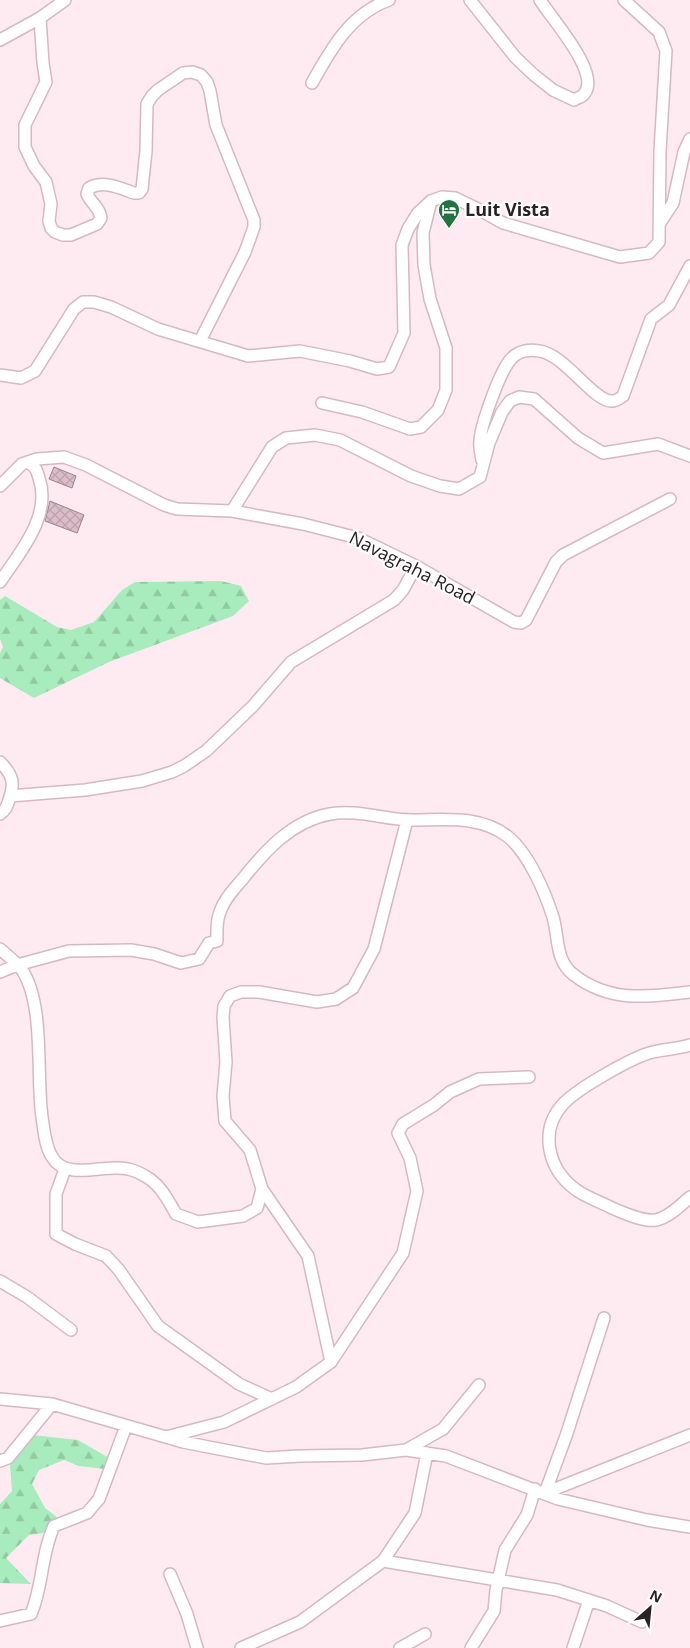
<svg xmlns="http://www.w3.org/2000/svg" width="690" height="1648" viewBox="0 0 690 1648" font-family="'Open Sans',sans-serif">
  <defs>
    <pattern id="forest-firs" width="22" height="20" patternUnits="userSpaceOnUse" patternTransform="scale(1.25)"><rect width="22" height="20" fill="#a8ebbc"/><path d="M5 1l3.5 6h-7zM16 11l3.5 6h-7z" fill="#91c9a1"/></pattern>
    <pattern id="building-cross-hatch" width="8" height="8" patternUnits="userSpaceOnUse" patternTransform="scale(1.25)"><rect width="8" height="8" fill="#dbbdc9"/><path d="M0 0l8 8M0 8l8-8" fill="none" stroke="#bca2ac"/></pattern>
  </defs>
  <rect width="100%" height="100%" fill="#feebf2"/>
  <path fill="url(#forest-firs)" d="M 221,581 L 241,586 L 249,601 L 233,616 L 109,662 L 34,698 L 0,678 L 0,653 L 3,647 L 0,639 L 0,600 L 5,596 L 57,627 L 71,630 L 94,622 L 122,590 L 135,582 Z
    M 23,1434 L 78,1440 L 116,1462 L 105,1469 L 79,1466 L 64,1460 L 39,1470 L 32,1484 L 45,1508 L 57,1517 L 43,1533 L 29,1535 L 6,1558 L 31,1584 L 0,1583 L 0,1504 L 12,1491 L 10,1465 L 12,1451 Z"/>
  <path fill="url(#building-cross-hatch)" stroke="#9d818c" d="M 54,467 L 76,476 L 72,488 L 49,479 Z
    M 50,501 L 84,515 L 77,533 L 45,521 Z"/>
  <g fill="none" stroke-linecap="round" stroke-linejoin="round">
    <g stroke="#d6b8c4" stroke-width="14">
      <path id="street" d="M 470,0 L 515,57 L 534,75 L 553,90 L 574,100 C 577,98 582,97 584,94 C 602,74 551,18 540,0
        M 40,18 L 43,63 L 46,82 L 25,125 L 25,147 L 34,166 L 46,182 L 51,204 L 49,221 L 51,228 L 55,232 L 63,235 L 71,235 L 97,224 L 101,218 C 99,206 92,205 87,194 L 89,188 C 104,180 120,188 134,193 L 139,193 L 142,189 L 146,151 L 147,104 L 152,96 L 158,90 L 183,73 L 192,72 L 201,75 L 207,82 L 210,91 L 216,125 L 254,220 L 254,227 L 245,252 L 200,341
        M 0,40 L 40,18 L 65,0
        M 312,83 C 331,49 350,14 389,0
        M 660,223 L 673,203 L 684,152 L 690,139
        M 0,375 L 21,378 L 35,371 L 74,309 L 83,302 L 94,302 L 111,307 L 158,329 L 248,356 L 300,351 L 350,361 L 377,369 L 389,367 L 404,333 L 402,245 L 408,229 L 418,213 L 431,201 L 442,197 L 455,198 L 478,209 L 503,223 L 620,257 L 649,253 L 659,242 L 660,151 L 666,51 L 659,32 L 624,0
        M 322,403 L 362,412 L 410,429 L 421,427 L 438,410 L 446,390 L 446,348 L 430,299 L 424,265 L 423,233 L 431,201
        M 482,460 C 481,454 479,447 480,441 C 481,424 500,371 511,359 C 518,351 529,349 539,351 C 565,354 594,403 613,401 C 616,401 620,398 623,396 L 651,319 L 669,305 L 690,266
        M 0,486 L 22,464 L 37,459 L 64,457 L 86,465 L 164,505 L 177,509 L 232,511 L 303,524 L 358,538 L 416,566 L 514,622 L 521,623 L 526,620 L 556,562 L 563,555 L 670,499
        M 232,511 L 272,447 L 286,438 L 315,435 L 340,440 L 411,476 L 440,486 L 459,489 L 480,477 L 489,443 L 502,412 L 510,401 L 519,397 L 534,399 L 578,438 L 603,453 L 658,444 L 690,456
        M 0,582 C 20,552 52,516 39,478 C 37,471 36,467 29,463
        M 0,762 C 13,775 15,783 9,800 C 7,806 6,810 0,814
        M 10,796 L 85,790 L 142,781 L 172,772 L 184,766 L 206,751 L 253,706 L 291,662 L 394,600 L 403,590 L 416,566
        M 0,949 C 7,955 16,962 22,970 C 45,1005 36,1075 42,1117 C 44,1130 45,1146 52,1157 C 67,1182 106,1163 128,1169 C 133,1170 140,1173 145,1176 C 160,1184 168,1200 176,1214 L 198,1222 L 243,1216 L 257,1208 L 262,1189 L 250,1150 L 225,1121 L 223,1096 L 226,1062 L 223,1018 L 224,1006 L 230,996 L 241,992 L 259,992 L 317,1002 L 336,999 L 353,988 L 374,949 L 407,820
        M 0,972 L 17,965 L 69,951 L 131,950 L 154,954 L 181,963 L 199,959 L 209,943 L 217,941 C 217,931 216,921 220,912 C 224,900 233,890 241,881 C 264,852 291,821 330,814 C 358,809 385,820 412,820 C 445,820 479,815 507,836 C 528,852 545,892 553,917 C 559,938 555,961 574,975 C 610,1003 649,997 690,992
        M 690,1045 C 678,1049 665,1049 653,1052 C 632,1057 579,1088 564,1103 C 539,1129 547,1168 575,1189 C 585,1197 601,1202 612,1208 C 624,1213 643,1222 656,1220 C 668,1218 681,1205 690,1197
        M 65,1169 L 56,1194 L 56,1234 L 75,1244 L 106,1256 L 119,1270 L 158,1326 L 239,1384 L 272,1399
        M 262,1189 L 308,1256 L 331,1362
        M 0,1281 L 27,1297 L 71,1330
        M 604,1318 L 566,1436 L 545,1493 L 690,1435
        M 0,1399 L 52,1404 L 183,1442 L 266,1458 L 300,1456 L 362,1455 L 406,1450 L 446,1456 L 558,1499 L 647,1520 L 690,1527
        M 166,1437 L 224,1422 L 296,1387 L 331,1362 L 403,1253 L 417,1191 L 410,1158 L 398,1133 L 403,1124 L 434,1105 L 450,1092 L 479,1079 L 529,1077
        M 406,1450 L 443,1429 L 479,1385
        M 0,1461 L 8,1458 L 52,1404
        M 383,1561 L 415,1513 L 427,1453
        M 170,1574 L 187,1614 L 197,1648
        M 0,1621 L 31,1614 C 43,1586 41,1554 54,1526 L 87,1513 L 99,1499 L 126,1426
        M 241,1648 L 300,1622 L 383,1561 L 557,1590 L 607,1606 L 642,1622
        M 400,1648 L 425,1634
        M 471,1648 L 494,1611 L 496,1590 L 505,1550 L 527,1515 L 535,1489
        M 573,1648 L 589,1600"/>
    </g>
    <use href="#street" stroke="#fff" stroke-width="11"/>
  </g>
  <defs>
    <g id="hotel-pin" transform="scale(1.125)"><path d="M0 17L-7.5 6A9.5 9.5 0 1 1 7.5 6Z" fill="#227243" stroke="#fff"/><path d="M-6-4.5h1.5V1H6V5H4.5V3h-9V5H-6ZM-4 0a1.8 1.8 0 1 1 3.6 0ZM.5 0V-2.5h3Q6-2.5 6 0Z" fill="#fff"/></g>
  </defs>
  <g fill-rule="evenodd">
    <use href="#hotel-pin" x="449" y="210"/>
  </g>
  <g text-anchor="middle" stroke-width="4.5" stroke-linejoin="round" paint-order="stroke">
    <g font-size="18" font-weight="bold" fill="#2b2024" stroke="#fff" text-anchor="start">
      <text x="465" y="216">Luit Vista</text>
    </g>
    <g font-size="18" fill="#2b2024" stroke="#fff">
      <text transform="translate(412 568) rotate(27)" y="6">Navagraha Road</text>
    </g>
  </g>
  <g transform="translate(650 1608) rotate(27)" stroke="#ffffff" stroke-width="4" paint-order="stroke">
  <path d="M0-4L9 19L0 12L-9 19Z" fill="#2b2024"/>
  <text y="-8" font-size="14" font-weight="bold" text-anchor="middle" fill="#2b2024">N</text>
  </g>
</svg>
